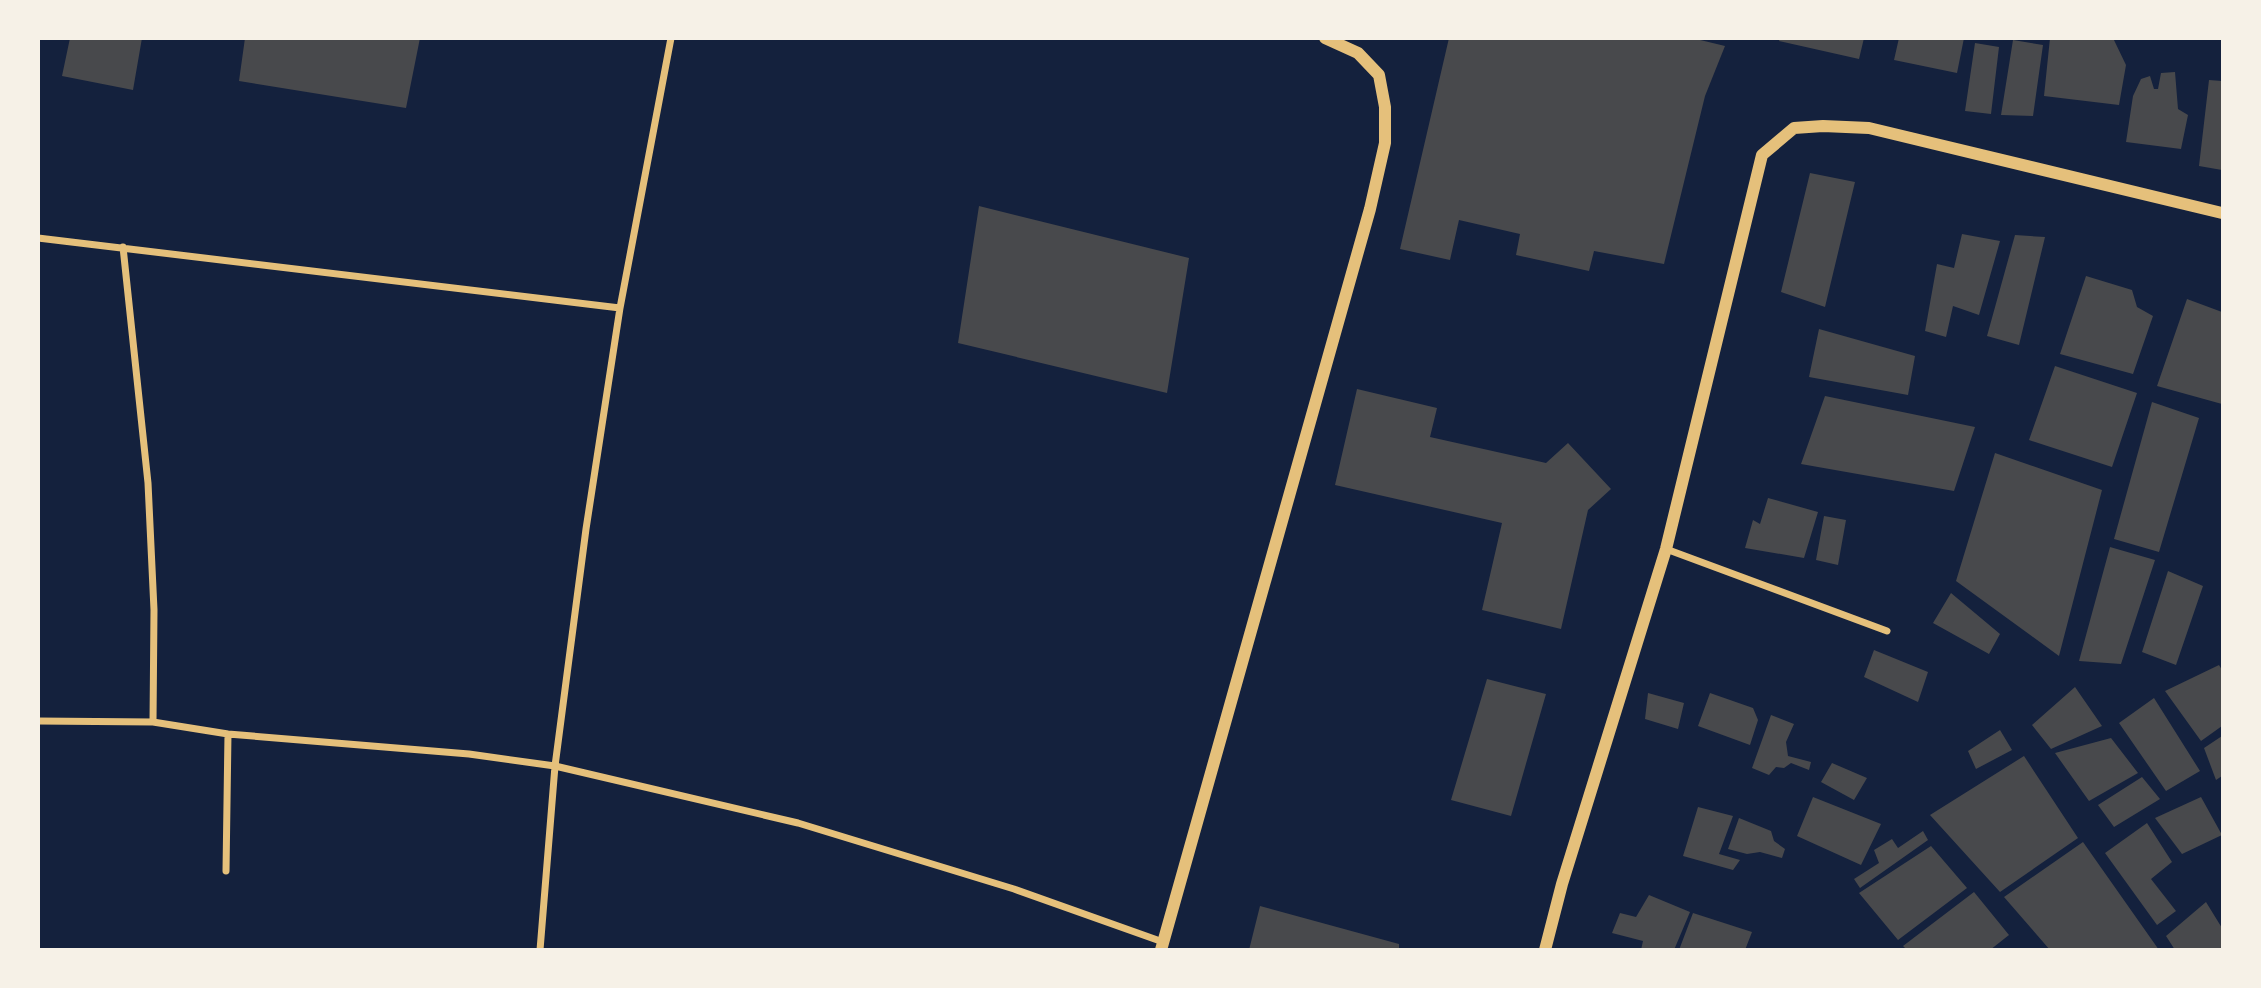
<svg xmlns="http://www.w3.org/2000/svg" width="2261" height="988" viewBox="0 0 2261 988" font-family="Bitter,serif">
  <rect width="100%" height="100%" fill="#14213d"/>
  <path fill="#48494c" d="M 70,38 L 142,38 L 133,90 L 62,76 Z
    M 245,38 L 420,38 L 406,108 L 239,81 Z
    M 1449,38 L 1692,38 L 1725,46 L 1705,96 L 1664,264 L 1594,251 L 1589,271 L 1516,255 L 1520,234 L 1459,220 L 1450,260 L 1400,249 Z
    M 1780,38 L 1864,38 L 1859,59 L 1779,41 Z
    M 1899,38 L 1964,38 L 1957,73 L 1894,60 Z
    M 2050,38 L 2113,38 L 2126,65 L 2119,105 L 2044,96 Z
    M 2013,40 L 2043,45 L 2033,116 L 2001,115 Z
    M 1975,43 L 1999,47 L 1991,114 L 1965,111 Z
    M 2175,72 L 2178,109 L 2188,115 L 2181,149 L 2126,142 L 2133,96 L 2141,79 L 2150,76 L 2154,89 L 2158,89 L 2161,73 Z
    M 2209,80 L 2222,81 L 2222,170 L 2199,166 Z
    M 1810,173 L 1855,182 L 1825,307 L 1781,292 Z
    M 979,206 L 1189,258 L 1167,393 L 958,343 Z
    M 1962,234 L 2000,241 L 1979,315 L 1953,306 L 1946,337 L 1925,331 L 1937,264 L 1954,268 Z
    M 2015,235 L 2045,237 L 2019,345 L 1987,336 Z
    M 2086,276 L 2132,290 L 2137,307 L 2153,316 L 2133,374 L 2060,354 Z
    M 2187,299 L 2222,312 L 2222,404 L 2157,386 Z
    M 1819,329 L 1915,356 L 1908,395 L 1809,377 Z
    M 2055,366 L 2137,393 L 2112,467 L 2029,440 Z
    M 1357,389 L 1437,408 L 1430,437 L 1546,463 L 1568,443 L 1611,489 L 1588,510 L 1561,629 L 1482,610 L 1502,523 L 1335,485 Z
    M 1825,396 L 1975,427 L 1954,491 L 1801,464 Z
    M 2152,402 L 2199,418 L 2159,552 L 2114,539 Z
    M 1995,453 L 2102,490 L 2059,656 L 1956,581 Z
    M 1768,498 L 1818,512 L 1804,558 L 1745,548 L 1753,520 L 1760,524 Z
    M 1824,516 L 1846,520 L 1838,565 L 1816,560 Z
    M 2110,547 L 2155,560 L 2121,664 L 2079,661 Z
    M 2168,571 L 2203,586 L 2176,665 L 2142,652 Z
    M 1951,593 L 2000,634 L 1989,654 L 1933,623 Z
    M 1874,650 L 1928,672 L 1918,702 L 1864,677 Z
    M 2219,665 L 2222,670 L 2222,726 L 2201,741 L 2165,691 Z
    M 1487,679 L 1546,694 L 1511,816 L 1451,800 Z
    M 2075,687 L 2102,726 L 2051,749 L 2032,725 Z
    M 1648,693 L 1684,703 L 1678,729 L 1645,719 Z
    M 1710,693 L 1753,708 L 1758,720 L 1750,745 L 1698,726 Z
    M 2154,698 L 2200,771 L 2166,791 L 2119,723 Z
    M 1771,715 L 1794,724 L 1786,742 L 1788,756 L 1811,762 L 1809,770 L 1791,763 L 1784,768 L 1776,767 L 1769,775 L 1752,768 Z
    M 2000,730 L 2012,750 L 1976,769 L 1968,751 Z
    M 2222,736 L 2222,776 L 2216,780 L 2204,748 Z
    M 2111,738 L 2138,773 L 2089,801 L 2055,753 Z
    M 2024,756 L 2078,838 L 2000,892 L 1930,815 Z
    M 1832,763 L 1867,778 L 1854,800 L 1821,782 Z
    M 2142,777 L 2160,799 L 2114,827 L 2098,805 Z
    M 1813,797 L 1881,824 L 1861,865 L 1797,836 Z
    M 2201,797 L 2222,835 L 2182,854 L 2155,818 Z
    M 1698,807 L 1733,816 L 1719,854 L 1740,860 L 1733,870 L 1683,856 Z
    M 1739,818 L 1771,831 L 1774,841 L 1785,849 L 1782,858 L 1760,852 L 1747,854 L 1728,849 Z
    M 2147,823 L 2172,862 L 2151,879 L 2176,911 L 2157,925 L 2105,853 Z
    M 1923,831 L 1928,840 L 1860,888 L 1854,879 L 1879,863 L 1874,850 L 1892,839 L 1898,848 Z
    M 2083,842 L 2159,950 L 2050,950 L 2004,897 Z
    M 1931,846 L 1967,888 L 1898,940 L 1859,893 Z
    M 1974,892 L 2009,935 L 1990,950 L 1907,950 L 1903,946 Z
    M 1649,895 L 1690,912 L 1674,950 L 1641,950 L 1643,941 L 1612,933 L 1620,913 L 1636,917 Z
    M 2206,902 L 2222,928 L 2222,950 L 2175,950 L 2166,936 Z
    M 1260,906 L 1399,944 L 1399,950 L 1249,950 Z
    M 1693,913 L 1752,932 L 1745,950 L 1679,950 Z"/>
  <g fill="none" stroke-linecap="round" stroke-linejoin="round">
    <path stroke="#e5c07b" stroke-width="7" d="M 38,238 L 620,308
      M 123,247 L 148,483 L 154,610 L 153,722
      M 1666,549 L 1887,631
      M 38,721 L 153,722 L 228,734 L 469,754 L 555,766 L 798,823 L 1014,889 L 1163,942
      M 226,871 L 228,734
      M 540,950 L 555,766 L 586,529 L 620,308 L 671,38"/>
    <path stroke="#e5c07b" stroke-width="12" d="M 1161,950 L 1370,209 L 1385,143 L 1385,107 L 1379,75 L 1358,53 L 1325,38
      M 1545,950 L 1562,884 L 1666,549 L 1762,155 L 1794,128 L 1823,126 L 1869,128 L 2222,213"/>
  </g>
  <rect width="2261" height="988" fill="none" stroke="#f6f1e7" stroke-width="80"/>
</svg>
